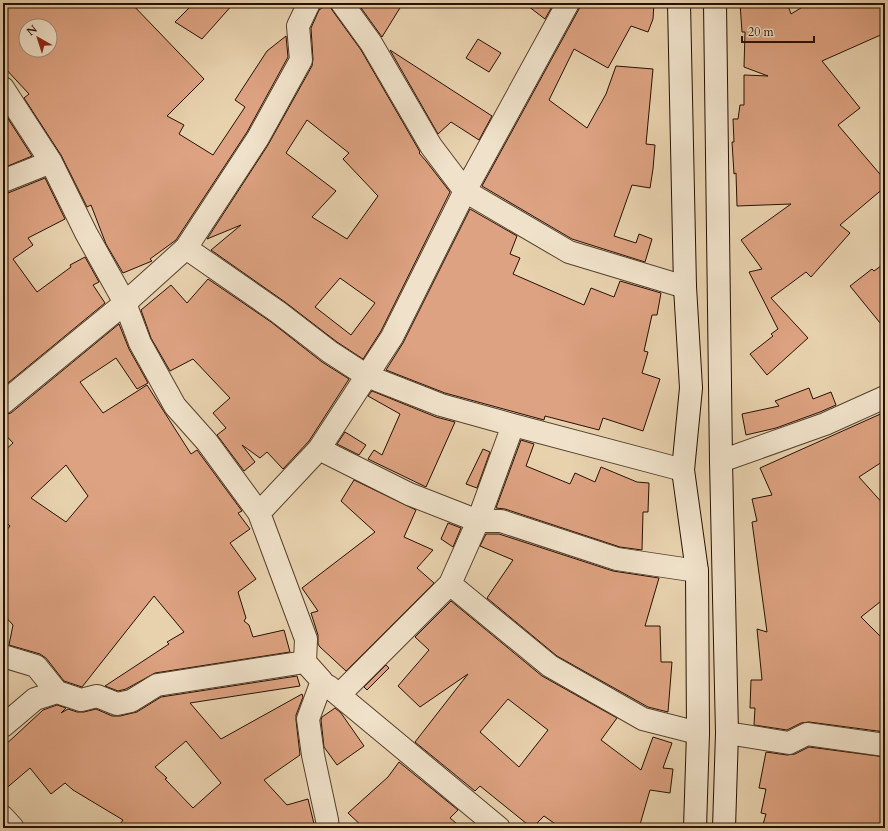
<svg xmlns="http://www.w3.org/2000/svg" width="888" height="831" viewBox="0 0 888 831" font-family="Cardo,serif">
  <rect width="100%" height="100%" fill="#e8d2ae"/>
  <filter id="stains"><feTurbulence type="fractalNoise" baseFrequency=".005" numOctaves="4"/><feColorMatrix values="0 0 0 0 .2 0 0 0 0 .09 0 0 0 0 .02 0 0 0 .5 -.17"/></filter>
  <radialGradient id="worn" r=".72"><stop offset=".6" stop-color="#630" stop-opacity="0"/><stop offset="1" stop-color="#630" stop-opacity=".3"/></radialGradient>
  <path fill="#dda281" stroke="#271001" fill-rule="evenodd" d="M 3,3 L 131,3 L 204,79 L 167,116 L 184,125 L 179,134 L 213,155 L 245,107 L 235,100 L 267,51 L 286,36 L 288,57 L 247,132 L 176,240 L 150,259 L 152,261 L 123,273 L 106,244 L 91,205 L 87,207 L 61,155 L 24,98 L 29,94 L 3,66 ZM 26,26 L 50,26 L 50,50 L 26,50 Z
    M 194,3 L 234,3 L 202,39 L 175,22 Z
    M 329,3 L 332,10 L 361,50 L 420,152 L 419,153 L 426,161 L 450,192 L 381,331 L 363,359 L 337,342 L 285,302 L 211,250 L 241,225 L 207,239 L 268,145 L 312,66 L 313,59 L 311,28 L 319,10 ZM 307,120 L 349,153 L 343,159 L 378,196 L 347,239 L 312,217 L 336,191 L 286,153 ZM 340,278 L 375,303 L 351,335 L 315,307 Z
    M 362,3 L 403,3 L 382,37 L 359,5 Z
    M 524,3 L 554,3 L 545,19 Z
    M 580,3 L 654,3 L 653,19 L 648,32 L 631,26 L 608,68 L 574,49 L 549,100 L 587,128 L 606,94 L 616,66 L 653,69 L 646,144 L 655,145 L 653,169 L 650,188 L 632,185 L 614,236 L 636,243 L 639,234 L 652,239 L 645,262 L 572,239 L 482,186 L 579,9 Z
    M 740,3 L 787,3 L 791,14 L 809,3 L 885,3 L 885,33 L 822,61 L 860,108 L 838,125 L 885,180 L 885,187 L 840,225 L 850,233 L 811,277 L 806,272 L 771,298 L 808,338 L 767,375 L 750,354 L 773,336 L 771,334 L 778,329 L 749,272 L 762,269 L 741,240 L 791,204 L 737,206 L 736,173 L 734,174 L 732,142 L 734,142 L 733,119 L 738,119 L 740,105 L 744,105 L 744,75 L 768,76 L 744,67 L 745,32 L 742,32 Z
    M 478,39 L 501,53 L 489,72 L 466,58 Z
    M 390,50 L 492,116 L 479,140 L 451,122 L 438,134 Z
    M 5,114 L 32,156 L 3,168 L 3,115 Z
    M 45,178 L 65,219 L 28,238 L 33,245 L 13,259 L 37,292 L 71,267 L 70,265 L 85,257 L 99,282 L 93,285 L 105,303 L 3,387 L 3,193 L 8,193 Z
    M 470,209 L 517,236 L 510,254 L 520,258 L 513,274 L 584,305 L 591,288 L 614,297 L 620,281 L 661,293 L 657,315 L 652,315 L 644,351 L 648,352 L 642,373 L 660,379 L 643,431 L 603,418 L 599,430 L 545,416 L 544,420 L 445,393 L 386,370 L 403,343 Z
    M 885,263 L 885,329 L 850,286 L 872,269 L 874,271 Z
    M 208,279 L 271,322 L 322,362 L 349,379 L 309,441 L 283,469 L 267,452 L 260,458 L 242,445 L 255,462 L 244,471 L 217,435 L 226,428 L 213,413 L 230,398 L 193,359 L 170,371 L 151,338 L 141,310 L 171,285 L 187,303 Z
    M 119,324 L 129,349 L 148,383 L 137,389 L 116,358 L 80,382 L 103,413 L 147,385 L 191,454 L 197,450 L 242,511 L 238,513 L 250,529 L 230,543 L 256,579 L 238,592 L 246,618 L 244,621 L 249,625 L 253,637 L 284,630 L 290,652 L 155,673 L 126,689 L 118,691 L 105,686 L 169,644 L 167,642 L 184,632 L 154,596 L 82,687 L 64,681 L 46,658 L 40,654 L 9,645 L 13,625 L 3,614 L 3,534 L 10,526 L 3,519 L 3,452 L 13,443 L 3,432 L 3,415 L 11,413 ZM 66,465 L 88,496 L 66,522 L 31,498 Z
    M 809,388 L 813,399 L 831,392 L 836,405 L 820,412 L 776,428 L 746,435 L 742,414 L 779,406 L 775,401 Z
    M 372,391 L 436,417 L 455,422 L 426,487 L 368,459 L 374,450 L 382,455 L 400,414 L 368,396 Z
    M 885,412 L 885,460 L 859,477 L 885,506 L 885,598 L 861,617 L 885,641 L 885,732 L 809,722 L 801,723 L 787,730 L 754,725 L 755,708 L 750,708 L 751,680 L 762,680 L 757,629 L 767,632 L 752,522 L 757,521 L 752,499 L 772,495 L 760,468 Z
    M 345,432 L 366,445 L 359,455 L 337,444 Z
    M 521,440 L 534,444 L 526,466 L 570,484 L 575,473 L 595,482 L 601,467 L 637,482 L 649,483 L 648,512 L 643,512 L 642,550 L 620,547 L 505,509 L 496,508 Z
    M 483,449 L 490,452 L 477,488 L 466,484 Z
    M 354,480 L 416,510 L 404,537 L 433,550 L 417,568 L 434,583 L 346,671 L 320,647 L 318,644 L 318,635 L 311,613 L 318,611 L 302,588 L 375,532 L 341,501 Z
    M 448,523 L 461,528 L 453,547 L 441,539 Z
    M 486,534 L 499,534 L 613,571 L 659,578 L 645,626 L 660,626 L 661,662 L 672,662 L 668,712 L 648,707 L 557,656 L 487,598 L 513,560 L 480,546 Z
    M 451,601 L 542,676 L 617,718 L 601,740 L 641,770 L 653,737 L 672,743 L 663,768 L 673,769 L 670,793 L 650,790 L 639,828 L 561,828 L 544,816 L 532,828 L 480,786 L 475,791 L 415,742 L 468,674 L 420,707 L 398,686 L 429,650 L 415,637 ZM 508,699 L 548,730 L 519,767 L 480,732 Z
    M 386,665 L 389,668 L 367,690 L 364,687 Z
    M 297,676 L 300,686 L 190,703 L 221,739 L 302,694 L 303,697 L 296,715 L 296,720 L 300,755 L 264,780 L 287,805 L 308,799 L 315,828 L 117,828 L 123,820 L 73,790 L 65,783 L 51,794 L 30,768 L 3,791 L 3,747 L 43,710 L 57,705 L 66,708 L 61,713 L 68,709 L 77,712 L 84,712 L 96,709 L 112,716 L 120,716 L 137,712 L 161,697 ZM 186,741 L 221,783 L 193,808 L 165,779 L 167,778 L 155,767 Z
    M 335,708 L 341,713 L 364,746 L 337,765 L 324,747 L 321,720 L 322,717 Z
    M 809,747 L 885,757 L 885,827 L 869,824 L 868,828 L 762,828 L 766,814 L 761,813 L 766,789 L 759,788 L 766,752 L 787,755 L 795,754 Z
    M 399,762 L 458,810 L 450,818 L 462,828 L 364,828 L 348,813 L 388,777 Z"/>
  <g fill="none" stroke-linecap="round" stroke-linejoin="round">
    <g stroke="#57402c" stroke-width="24">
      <path id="street" d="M 342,3 L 371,43 L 431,146 L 465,191 L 569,252 L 685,287
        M 3,88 L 51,162 L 86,233 L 125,303 L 140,343 L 175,406 L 207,442 L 259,513 L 306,639 L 305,662 L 322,681 L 308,719 L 313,755 L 327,820 L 328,828
        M 3,181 L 51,162
        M 186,248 L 278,312 L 330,352 L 367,376 L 441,405 L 513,425 L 683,470
        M 3,403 L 125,303 L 186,248 L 258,138 L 301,60 L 298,26 L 309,3
        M 319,449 L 409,494 L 478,521 L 501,521 L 617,559 L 697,571
        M 721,461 L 825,424 L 885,397
        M 259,513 L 319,449 L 392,337 L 465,191 L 568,3
        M 450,584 L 550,666 L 643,719 L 698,733
        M 3,656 L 36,666 L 57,692
        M 328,686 L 499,828
        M 339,695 L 450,584 L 478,521 L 513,425
        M 3,726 L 35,699 L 57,692 L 81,700 L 97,696 L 117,704 L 131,701 L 157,685 L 305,662
        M 727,733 L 789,743 L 807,734 L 885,745
        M 3,817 L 13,828"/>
    </g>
    <g stroke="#271001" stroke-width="24">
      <path id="secondary" d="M 679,3 L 685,287 L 691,388 L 683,470 L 697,571 L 698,733 L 695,828
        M 715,3 L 721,461 L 727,733 L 724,828"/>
    </g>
    <use href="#street" stroke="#f0e2ca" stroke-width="22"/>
    <use href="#secondary" stroke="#f0e2ca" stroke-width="22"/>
  </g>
  <rect width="888" height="831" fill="none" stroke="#e8d2ae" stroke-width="16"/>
  <rect x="4" y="4" width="880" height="823" fill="none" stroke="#271001" stroke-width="2"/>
  <rect x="8" y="8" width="872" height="815" fill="none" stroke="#271001"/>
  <g transform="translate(38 38) rotate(321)"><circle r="19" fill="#f0e2ca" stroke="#a08e7a"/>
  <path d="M0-3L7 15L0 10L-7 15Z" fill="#8f2418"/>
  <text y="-6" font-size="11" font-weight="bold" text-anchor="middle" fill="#271001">N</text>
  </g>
  <path d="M742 36v6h72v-6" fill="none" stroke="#271001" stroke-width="2"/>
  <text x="748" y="36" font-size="12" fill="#271001" stroke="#f0e2ca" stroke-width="3" paint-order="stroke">20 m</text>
  <rect width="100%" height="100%" filter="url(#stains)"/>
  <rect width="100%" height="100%" fill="url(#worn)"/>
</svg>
